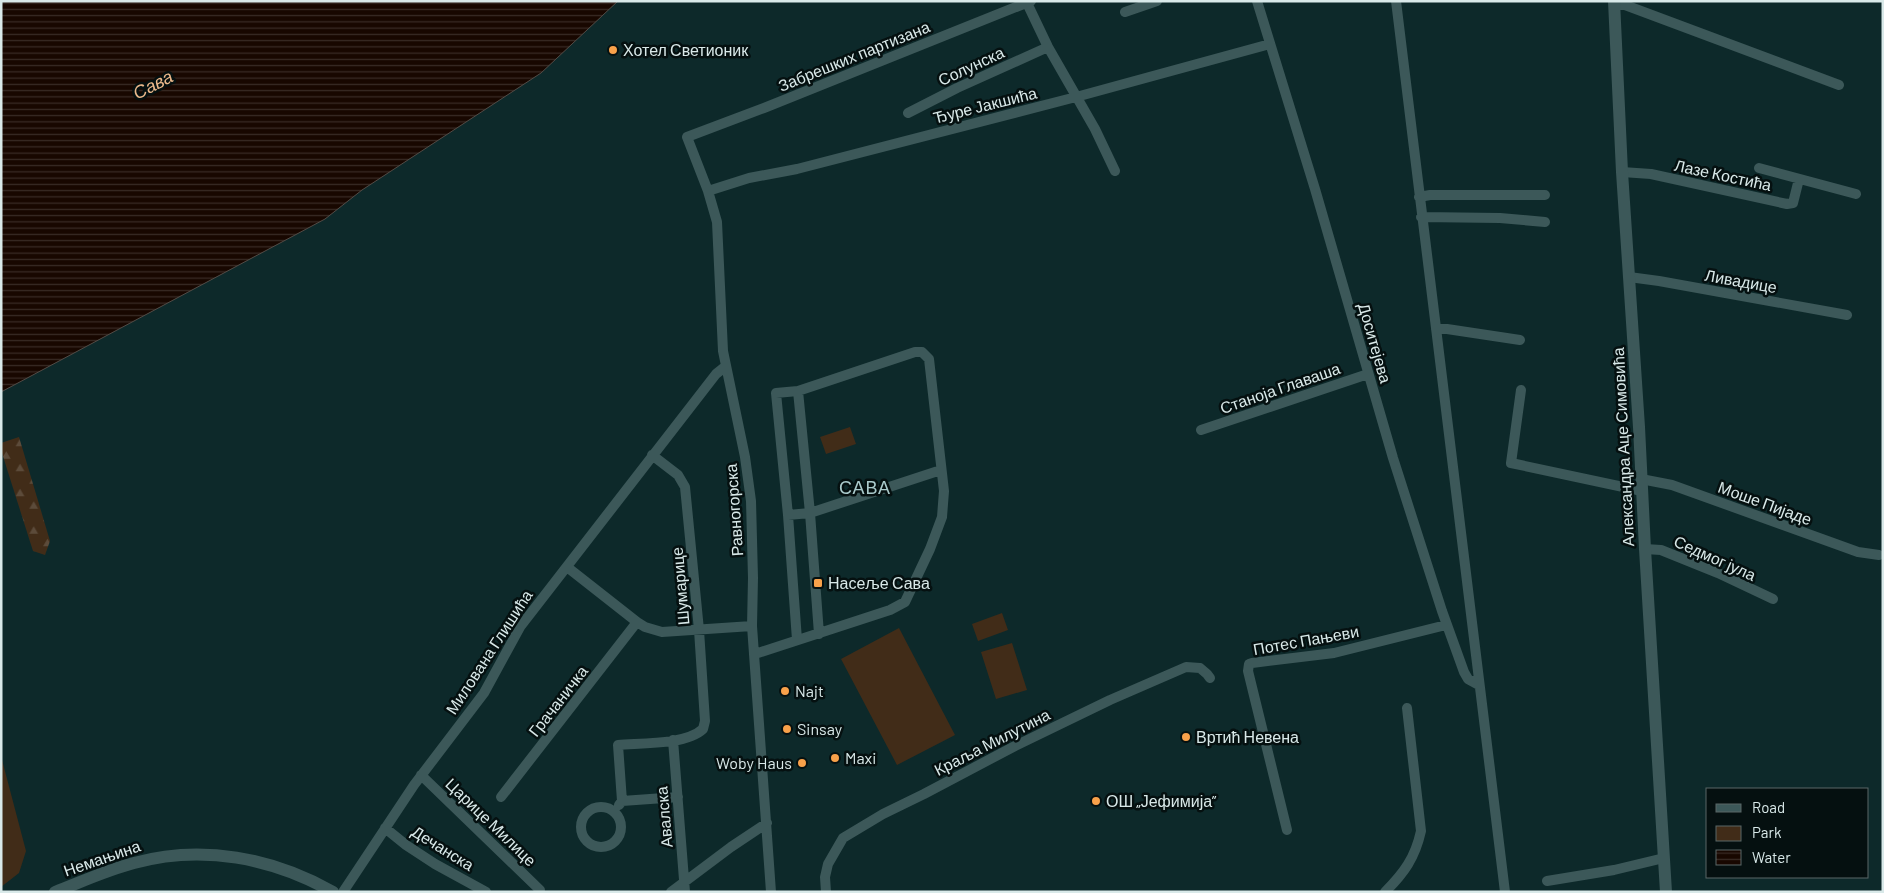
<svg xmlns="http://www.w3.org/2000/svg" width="1884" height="893" viewBox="0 0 1884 893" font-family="Barlow,sans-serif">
  <defs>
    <pattern id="forest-firs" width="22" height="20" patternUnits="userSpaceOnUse" patternTransform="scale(1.25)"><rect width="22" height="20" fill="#412c18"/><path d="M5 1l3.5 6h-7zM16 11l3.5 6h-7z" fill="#5c4b3a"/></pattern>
    <pattern id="water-rules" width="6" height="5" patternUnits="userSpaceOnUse" patternTransform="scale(1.25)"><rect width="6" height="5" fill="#180700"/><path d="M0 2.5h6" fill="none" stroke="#392b25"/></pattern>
  </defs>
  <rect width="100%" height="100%" fill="#0d292a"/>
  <path fill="#412c18" d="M 850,427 L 856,444 L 826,454 L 820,437 Z
    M 1002,613 L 1008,630 L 978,641 L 972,624 Z
    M 899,628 L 955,735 L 897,765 L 841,659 Z
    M 1012,643 L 1027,690 L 996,699 L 981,652 Z
    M 1,756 L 26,851 L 19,873 L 1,887 Z"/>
  <path fill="url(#forest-firs)" d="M 19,437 L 50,541 L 45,555 L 33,551 L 1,450 L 1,443 Z"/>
  <path fill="url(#water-rules)" stroke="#524b46" d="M 1,1 L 618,1 L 541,73 L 362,190 L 325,219 L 1,392 Z"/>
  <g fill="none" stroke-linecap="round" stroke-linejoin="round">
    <path stroke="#3c5859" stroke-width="10" d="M 1257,1 L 1315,189 L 1393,458 L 1442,611 L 1464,672 L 1468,679 L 1479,685
      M 1396,1 L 1505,892
      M 1027,3 L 1048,47 L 1095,129 L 1115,171
      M 1614,5 L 1625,5 L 1839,85
      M 1125,12 L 1157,1
      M 908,113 L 957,88 L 1048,47
      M 1759,168 L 1856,194
      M 1622,172 L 1651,174 L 1787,204 L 1793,203 L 1799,179
      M 708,191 L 749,178 L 797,169 L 1076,97 L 1270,44
      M 1419,197 L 1430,195 L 1545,195
      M 1421,217 L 1500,218 L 1545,222
      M 1629,277 L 1659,281 L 1847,315
      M 1436,329 L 1447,329 L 1520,340
      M 1521,390 L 1511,463 L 1642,491
      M 798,391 L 810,513 L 819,634
      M 1201,430 L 1368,374
      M 1641,479 L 1672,485 L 1858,552 L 1879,555
      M 788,515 L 810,513 L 941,470
      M 1645,549 L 1661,550 L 1718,573 L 1773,599
      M 567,567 L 637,622
      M 755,654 L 890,610 L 905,602 L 930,549 L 942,517 L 944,491 L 929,359 L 922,352 L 915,352 L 798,391 L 776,393 L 788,515 L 797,640
      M 673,740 L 685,892
      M 421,775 L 540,890
      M 501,797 L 637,622 L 645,627 L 662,632 L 752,626
      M 622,801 L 618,745 C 641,743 686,745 703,729 L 705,721 L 699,630 L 685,487 L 678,475 L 652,455
      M 619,805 L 622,801 L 678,797
      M581 827a20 20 0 1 1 40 0a20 20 0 1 1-40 0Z
      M 385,828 L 406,845 L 435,864 L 486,892
      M 1287,830 L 1248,671 L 1249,664 L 1252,663 L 1334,653 L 1446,625
      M 1547,881 L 1614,870 L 1664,858
      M 343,892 L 414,785 L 484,693 L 520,627 L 716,374 L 726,366
      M 671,892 L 731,847 L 767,823
      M 771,892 L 752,626 L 753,578 L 751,501 L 745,457 L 723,351 L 717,222 L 708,191 L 687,137 L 764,108 L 1031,1
      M 826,892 L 825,877 L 828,864 L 843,838 L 883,814 L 924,794 L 1015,746 L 1110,700 L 1186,667 L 1200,668 L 1207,674 L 1210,678
      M 1385,892 C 1404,873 1415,858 1421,831 L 1407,708"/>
    <path stroke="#3c5859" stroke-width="12" d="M 1614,1 L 1622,172 L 1639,427 L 1645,549 L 1666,892
      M 55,892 C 81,882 107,870 134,863 C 202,844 273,858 333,892"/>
  </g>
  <g fill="#f8a14a" stroke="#051010" stroke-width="2">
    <circle cx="613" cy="50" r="5"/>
    <rect x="813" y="578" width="10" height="10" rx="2.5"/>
    <circle cx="785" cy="691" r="5"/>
    <circle cx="787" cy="729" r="5"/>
    <circle cx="1186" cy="737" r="5"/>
    <circle cx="835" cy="758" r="5"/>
    <circle cx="802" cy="763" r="5"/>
    <circle cx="1096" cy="801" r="5"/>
  </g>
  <g text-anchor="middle" stroke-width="5" stroke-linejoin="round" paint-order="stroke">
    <g font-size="16" fill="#d9e9e9" stroke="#051010" text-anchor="start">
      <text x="623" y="56">Хотел Светионик</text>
      <text x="828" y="589">Насеље Сава</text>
      <text x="795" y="697">Najt</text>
      <text x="797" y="735">Sinsay</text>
      <text x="1196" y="743">Вртић Невена</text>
      <text x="845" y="764">Maxi</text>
      <text x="792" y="769" text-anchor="end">Woby Haus</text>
      <text x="1106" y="807">ОШ „Јефимија”</text>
    </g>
    <g font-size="16" fill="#d9e9e9" stroke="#051010">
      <text transform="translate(854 56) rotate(-22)" y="6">Забрешких партизана</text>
      <text transform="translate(971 66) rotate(-25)" y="6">Солунска</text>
      <text transform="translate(985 105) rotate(-14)" y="6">Ђуре Јакшића</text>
      <text transform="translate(1723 175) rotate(12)" y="6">Лазе Костића</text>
      <text transform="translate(1741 281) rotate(10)" y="6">Ливадице</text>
      <text transform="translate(1375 343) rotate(74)" y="6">Доситејева</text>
      <text transform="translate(1280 388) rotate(-19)" y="6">Станоја Главаша</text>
      <text transform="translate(1623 447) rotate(-93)" y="6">Александра Аце Симовића</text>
      <text transform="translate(1765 503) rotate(20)" y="6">Моше Пијаде</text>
      <text transform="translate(734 510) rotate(-94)" y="6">Равногорска</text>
      <text transform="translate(1715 558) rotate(24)" y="6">Седмог јула</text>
      <text transform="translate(680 586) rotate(-95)" y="6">Шумарице</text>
      <text transform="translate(1306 640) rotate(-10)" y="6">Потес Пањеви</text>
      <text transform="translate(489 652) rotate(-57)" y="6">Милована Глишића</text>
      <text transform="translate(558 701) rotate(-52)" y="6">Грачаничка</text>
      <text transform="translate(992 742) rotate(-27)" y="6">Краља Милутина</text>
      <text transform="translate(664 817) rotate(-95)" y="6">Авалска</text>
      <text transform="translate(491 822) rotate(44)" y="6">Царице Милице</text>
      <text transform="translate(443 848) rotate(32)" y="6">Дечанска</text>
      <text transform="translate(102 858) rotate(-19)" y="6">Немањина</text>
    </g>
    <g font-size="18" font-style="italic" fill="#ebb88b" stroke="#051010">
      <text transform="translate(153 85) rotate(-27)" y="6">Сава</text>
    </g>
    <g font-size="18" letter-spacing="1" fill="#aacacb" stroke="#051010">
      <text x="865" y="494">САВА</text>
    </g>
  </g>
  <rect width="1884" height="893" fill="none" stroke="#d9e9e9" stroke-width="5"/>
  <rect x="1706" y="788" width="162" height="90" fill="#051010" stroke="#5a6767"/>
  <rect x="1716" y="804" width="25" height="8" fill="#3c5859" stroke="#5a6767"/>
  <text x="1752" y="813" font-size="15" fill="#d9e9e9">Road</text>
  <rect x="1716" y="826" width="25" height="15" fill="#412c18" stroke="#5a6767"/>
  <text x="1752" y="838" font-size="15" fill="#d9e9e9">Park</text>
  <rect x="1716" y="850" width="25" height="15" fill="url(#water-rules)" stroke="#5a6767"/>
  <text x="1752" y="863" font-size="15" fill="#d9e9e9">Water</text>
</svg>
